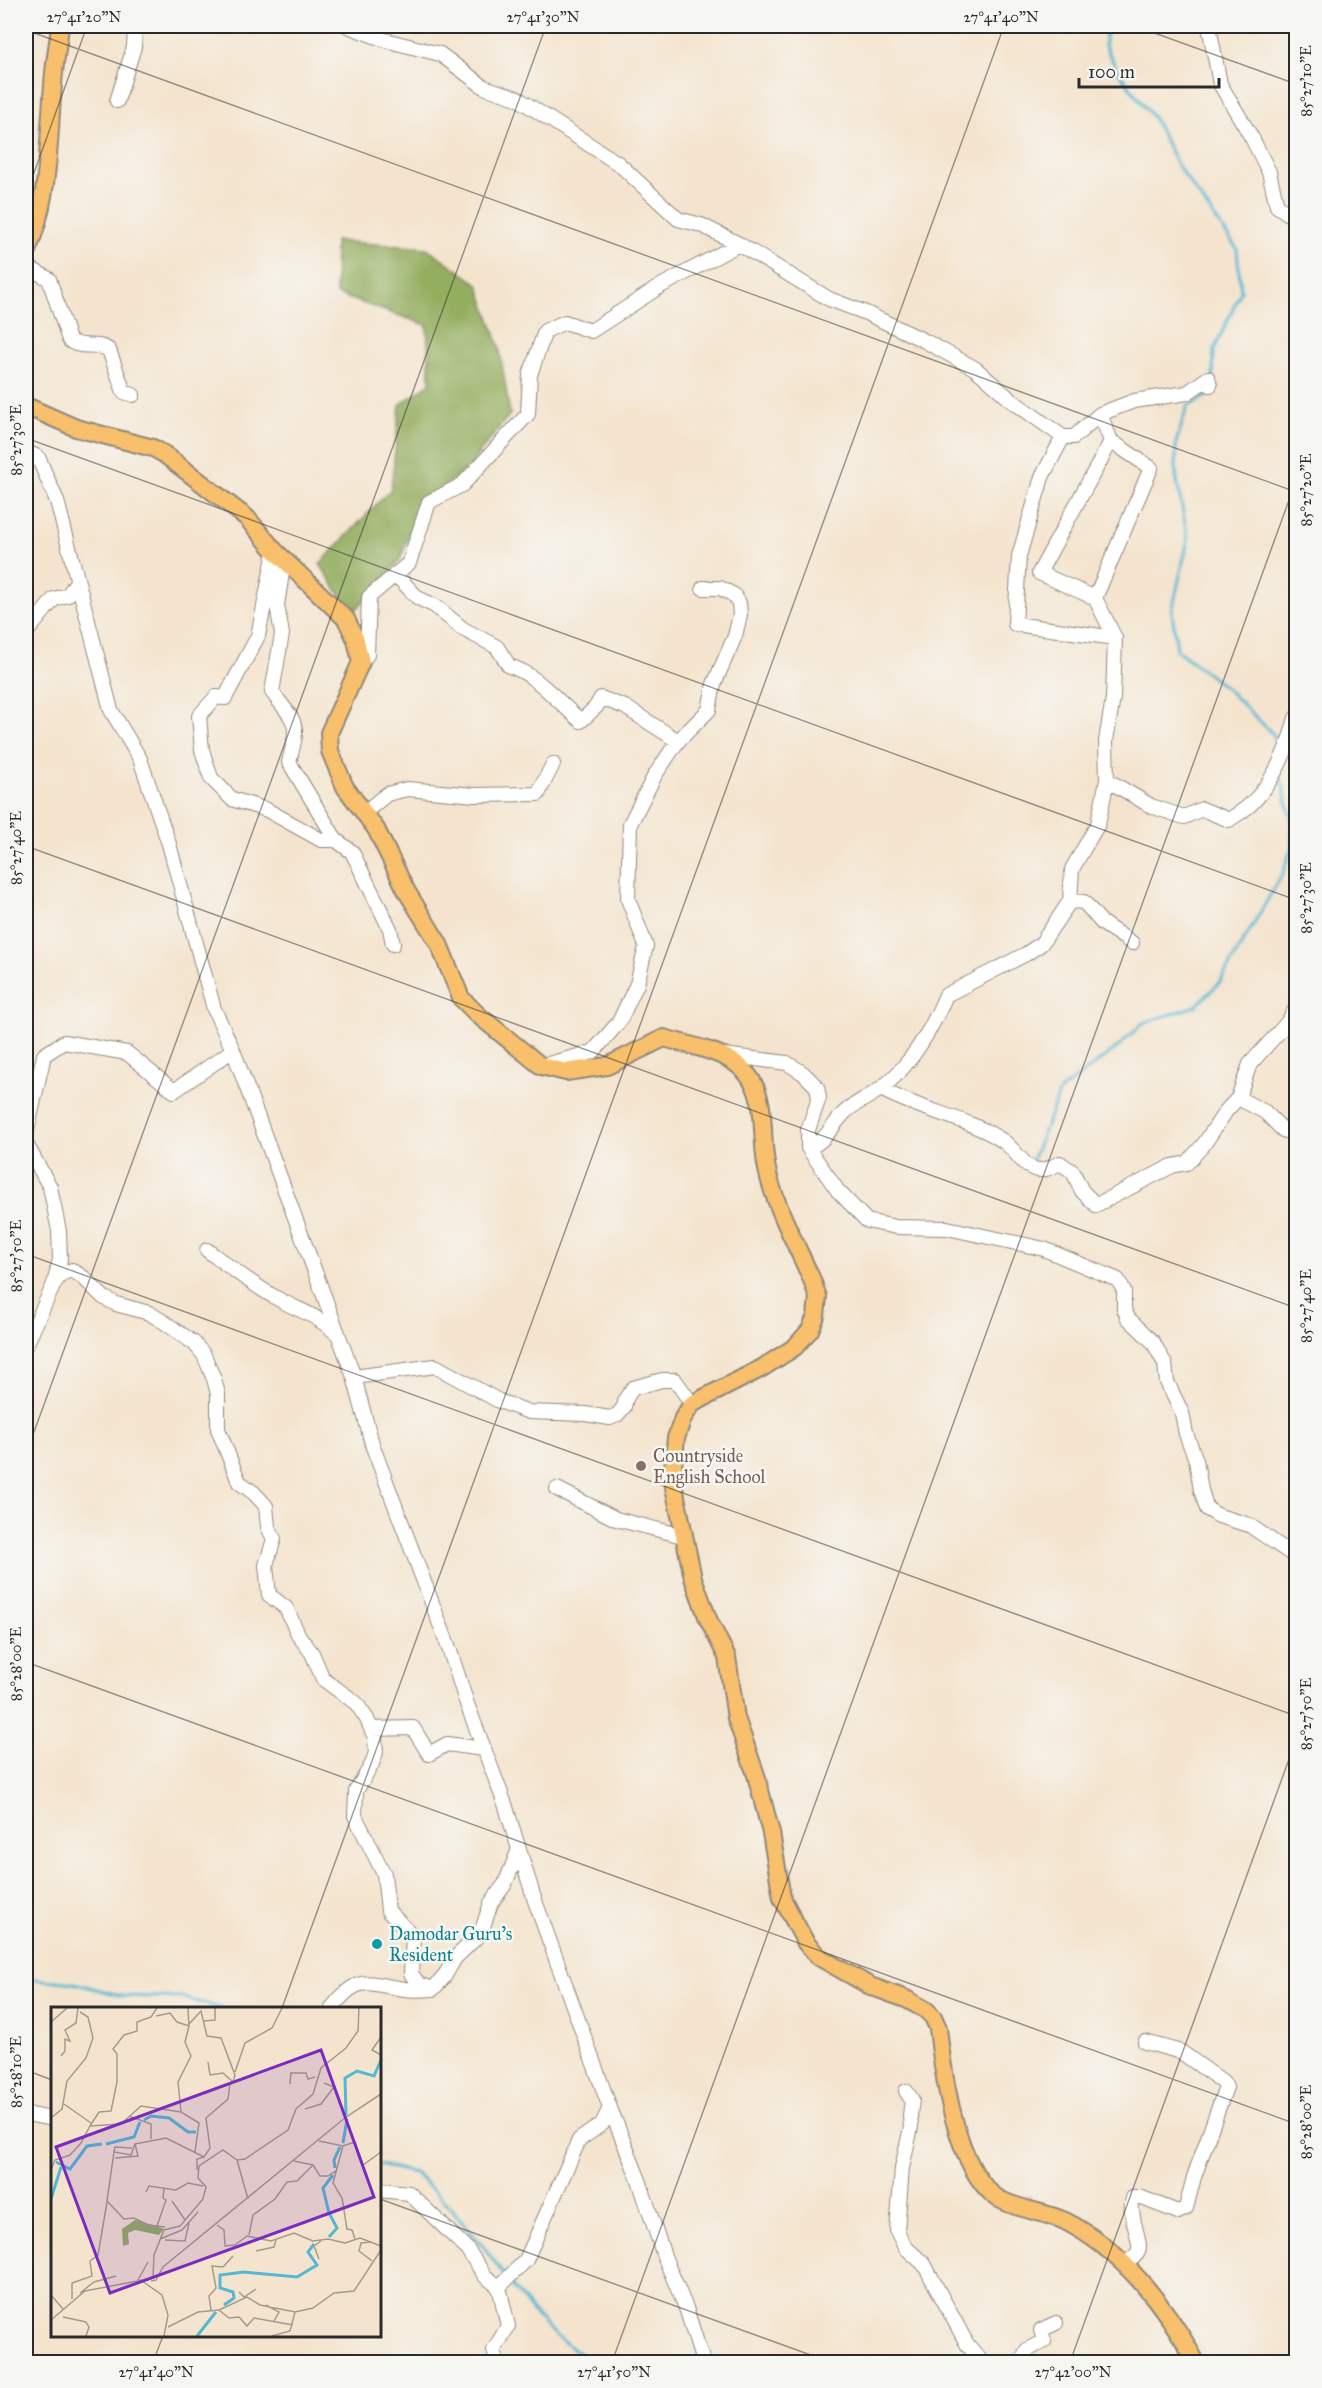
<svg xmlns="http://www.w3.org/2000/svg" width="1322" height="2388" viewBox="0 0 1322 2388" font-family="'IM FELL Great Primer',serif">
  <rect width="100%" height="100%" fill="#f6f6f2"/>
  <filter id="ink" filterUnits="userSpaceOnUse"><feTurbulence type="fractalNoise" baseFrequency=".0167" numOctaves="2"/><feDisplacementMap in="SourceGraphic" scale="12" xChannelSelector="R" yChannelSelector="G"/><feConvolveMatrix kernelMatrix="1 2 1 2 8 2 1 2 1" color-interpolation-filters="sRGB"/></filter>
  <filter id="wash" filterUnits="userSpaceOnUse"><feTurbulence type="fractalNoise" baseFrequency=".008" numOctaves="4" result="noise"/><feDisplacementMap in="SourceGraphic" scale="24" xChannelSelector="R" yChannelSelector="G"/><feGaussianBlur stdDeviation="1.35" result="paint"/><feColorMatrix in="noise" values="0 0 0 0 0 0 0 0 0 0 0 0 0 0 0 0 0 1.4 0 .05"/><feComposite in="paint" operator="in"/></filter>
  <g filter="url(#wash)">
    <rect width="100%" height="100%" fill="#f4e4ce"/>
    <path fill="#94ae60" stroke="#606c46" stroke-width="1.5" d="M 335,241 L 427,248 L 478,284 L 499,346 L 510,414 L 469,466 L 419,507 L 400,560 L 352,614 L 320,564 L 391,489 L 400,405 L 430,383 L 427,325 L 336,294 Z"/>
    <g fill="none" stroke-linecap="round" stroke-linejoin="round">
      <path stroke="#54b7d3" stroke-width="3" d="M 1110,26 L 1105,36 L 1105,46 L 1118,71 L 1154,119 L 1178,166 L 1237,249 L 1241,291 L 1214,350 L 1213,376
        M 1213,388 L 1212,393 L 1187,407 L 1176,443 L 1176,475 L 1188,540 L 1172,611 L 1177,650 L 1226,688 L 1274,735 L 1277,755
        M 1031,1163 L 1060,1091 L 1119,1046 L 1143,1023 L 1196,1006 L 1220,982 L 1283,873 L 1292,846 L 1292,822 L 1280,774
        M 26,1978 L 74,1983 L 123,1996 L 184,1998 L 222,2008
        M 380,2165 L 415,2173 L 448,2205 L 486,2250 L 504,2275
        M 510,2283 C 533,2314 560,2345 595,2362"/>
    </g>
  </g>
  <g filter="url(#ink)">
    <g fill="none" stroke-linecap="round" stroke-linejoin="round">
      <g stroke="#90887c" stroke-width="16">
        <path id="minor" d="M 348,26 L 385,40 L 440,54 L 484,87 L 517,98 L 619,164 L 678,219 L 701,225 L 739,244
          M 1209,26 L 1220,84 L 1252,138 L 1269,172 L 1277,206 L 1296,219
          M 117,101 L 134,47 L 135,26
          M 26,266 L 49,279 L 69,340 C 80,350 97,341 109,350 L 124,392 L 133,395
          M 1100,414 L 1134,401 L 1187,393 L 1208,378 L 1210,385
          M 1063,437 L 1042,477 L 1019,556 L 1015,624 L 1115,638
          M 26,452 L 38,457 L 57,501 L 111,710 L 140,759 L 169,844 L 214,1009 L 233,1050 L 354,1377 L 373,1447 L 449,1648 L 467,1704 L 505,1804 L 534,1898 L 610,2108 L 639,2180 L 664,2256 L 686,2308 L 703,2362
          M 275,551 L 258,636 L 225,698 L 216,697 L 199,716 L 202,750 L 211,778 L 232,799 L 267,810 L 321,840 L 336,840
          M 284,561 L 277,605 L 282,634 L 272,692 C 297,725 300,721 289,762 L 336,840 L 352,852 L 390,929 L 393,944
          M 395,574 L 418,598 L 435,606 L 463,629 L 497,647 L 509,666 C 534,672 560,704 581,721 L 596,707 L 601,698 L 625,707 L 678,741
          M 26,633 L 54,599 L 68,595 L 77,581
          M 361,662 L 367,655 L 369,597 L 409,563 L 429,502 L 462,485 L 528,414 L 530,375 L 545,331 L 565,322 L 591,331 L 659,287 L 739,244 L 829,299 L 866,313 L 925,341 L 976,369 L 1011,400 L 1063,437 L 1074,437 L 1100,414 L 1111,441
          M 1107,780 L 1151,806 L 1184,817 L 1202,809 L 1229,820 C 1236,815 1245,810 1252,803 C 1274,781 1288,748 1296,718
          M 365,812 L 387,794 L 407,789 L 475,795 L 538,794 L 553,764
          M 1070,901 L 1084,902 L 1102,923 L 1132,943
          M 724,1055 L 787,1063 L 803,1073 L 817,1087 L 819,1098 L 808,1130 L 808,1148 L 838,1191 L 867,1221 L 896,1227 L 947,1228 L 1044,1249 L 1118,1280 L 1124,1291 L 1124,1309 L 1128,1318 L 1153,1342 L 1165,1364 L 1167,1382 L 1182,1413 L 1186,1434 L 1196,1460 L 1201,1490 L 1207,1509 L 1219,1516 L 1249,1525 L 1296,1557
          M 541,1066 L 593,1052 L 619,1022 L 637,984 L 646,946 L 628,899 L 630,824 L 655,775 L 678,741 L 709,710 L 714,684 L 735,636 L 740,615 L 739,603 L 734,595 L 720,588 L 703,588
          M 881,1089 C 918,1110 969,1118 1003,1141 C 1014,1148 1022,1165 1034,1169 C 1044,1172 1051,1167 1060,1163 L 1073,1172 L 1082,1191 L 1096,1205 L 1172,1166 L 1187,1163 L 1204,1144 L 1226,1111 L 1238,1098 L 1265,1112 L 1283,1130 L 1296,1134
          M 1238,1098 L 1250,1064 L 1287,1023 L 1296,1008
          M 26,1135 L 44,1055 L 64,1042 L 127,1053 L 174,1091 L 233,1050
          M 26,1144 L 50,1187 L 59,1231 L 60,1259 L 54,1284 L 26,1345
          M 808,1148 C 825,1142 832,1126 844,1113 C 854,1103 868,1098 879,1090 C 911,1066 931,1031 946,995 L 1026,954 L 1041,944 L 1070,901 L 1072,869 L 1098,824 L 1107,780 L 1106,741 L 1113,698 L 1115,638 L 1095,598 L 1039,573 L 1111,441 L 1151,468 L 1095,598
          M 207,1250 C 231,1268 254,1286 280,1300 C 302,1312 317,1315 336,1333
          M 54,1284 L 61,1274 L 72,1270 L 84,1278 L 103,1297 L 116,1304 L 149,1313 L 164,1322 L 194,1343 L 204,1355 L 214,1379 L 218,1394 L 218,1429 L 239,1482 L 254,1493 L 266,1506 L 268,1527 L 274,1539 L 266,1565 L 269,1595 L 286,1608 L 299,1636 L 312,1653 L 323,1679 L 356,1703 L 367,1719 L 375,1738 L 376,1752 L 372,1764 L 356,1791 L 355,1816 L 384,1874 L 388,1911 L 413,1936 L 411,1974 L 419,1984 L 433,1989
          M 354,1377 L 435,1366 L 499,1401 L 529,1412 L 585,1414 L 610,1418 L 617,1415 L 624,1407 L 626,1398 L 633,1388 L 662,1380 L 675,1380 L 692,1404
          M 557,1489 L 616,1519 L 683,1536
          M 371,1729 L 413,1728 L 429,1754 L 447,1744 L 483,1749
          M 332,2008 C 359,1973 367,1984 405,1989 C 414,1991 424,1989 433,1989 L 444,1977 L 455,1958 L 481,1933 L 491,1903 L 505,1884 L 519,1849
          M 906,2091 L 912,2100 L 910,2115 L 911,2127 L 902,2168 L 897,2231 L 905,2247 L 924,2264 L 967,2344 L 982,2362
          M 26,2114 L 52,2119
          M 380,2190 L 409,2193 L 467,2249 L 485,2276 L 499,2287
          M 1124,2265 C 1128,2261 1136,2257 1138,2252 C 1143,2242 1127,2214 1133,2198 L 1142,2198 L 1178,2212 L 1186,2208 L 1194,2177 L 1226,2087 L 1223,2082 L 1181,2052 L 1145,2042
          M 497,2362 L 494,2350 L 508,2326 L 499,2287 L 526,2260 L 579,2140 L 602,2124 L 610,2108
          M 1021,2362 L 1027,2350 L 1044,2341 L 1041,2330 L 1056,2323"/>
      </g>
      <g stroke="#90887c" stroke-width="20">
        <path id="major" d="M 26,253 C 50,201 48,142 53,85 C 54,65 58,45 60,26
          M 26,406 L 76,428 L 153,448 L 164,454 L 247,518 L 275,551 L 346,619 L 356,640 L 361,662 L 329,733 L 330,751 L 345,787 L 376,829 L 407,892 L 439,944 L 461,998 L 478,1015 L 541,1066 L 566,1072 L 607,1066 L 664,1038 C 712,1052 757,1055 762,1115 C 764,1135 763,1155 768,1174 C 777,1210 797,1246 812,1280 L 818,1297 L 816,1316 L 810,1330 L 795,1347 L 762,1368 L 692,1404 L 683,1418 L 676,1438 L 673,1467 L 674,1487 L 693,1578 L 708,1619 L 727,1657 L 736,1718 L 756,1775 L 771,1833 L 782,1898 L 806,1943 L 819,1957 L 870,1986 L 906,1999 L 926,2010 L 933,2017 L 938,2028 C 943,2074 956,2168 996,2197 C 1013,2209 1044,2211 1065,2221 C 1122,2250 1167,2307 1196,2362"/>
      </g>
      <use href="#minor" stroke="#fff" stroke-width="14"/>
      <use href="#major" stroke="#f8bf6c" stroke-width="16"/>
    </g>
  </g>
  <path fill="none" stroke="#2b2b2b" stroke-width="1.5" stroke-opacity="0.45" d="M 1135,26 L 1296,84M 26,30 L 1296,492M 26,195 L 87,26M 26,438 L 1296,900M 26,846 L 1296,1308M 26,1254 L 1296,1716M 26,1454 L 546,26M 26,1662 L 1296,2124M 282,2008 L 1004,26M 26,2070 L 52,2080M 380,2199 L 830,2362M 153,2362 L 163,2336M 612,2362 L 1296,481M 1070,2362 L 1296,1740"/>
  <circle fill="#8d6e63" stroke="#f6f6f2" stroke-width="2" cx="641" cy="1466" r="6"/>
  <circle fill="#0f9aa8" stroke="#f6f6f2" stroke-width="2" cx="377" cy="1944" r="6"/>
  <g text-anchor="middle" stroke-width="5" stroke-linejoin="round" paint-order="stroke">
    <g font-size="18" fill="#785e54" stroke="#f6f6f2" text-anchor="start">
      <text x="653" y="1462">Countryside<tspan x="653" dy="21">English School</tspan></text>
    </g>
    <g font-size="18" fill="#0d838f" stroke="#f6f6f2" text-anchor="start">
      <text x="389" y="1940">Damodar Guru's<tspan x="389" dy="21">Resident</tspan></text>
    </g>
  </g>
  <g transform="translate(51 2007)">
    <rect width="330" height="330" fill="#f4e4ce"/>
    <path d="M 84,213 L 105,219 L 113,222 L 108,228 L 84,223 L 77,226 L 78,237 L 72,239 L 71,222 Z" fill="#94ae60"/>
    <path fill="none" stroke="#54b7d3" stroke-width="3" d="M 295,108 L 294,71 L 306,64 L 323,69 L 330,53M 93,113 L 100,109 L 118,111 L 137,125 L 145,125M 292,136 L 296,112M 55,137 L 83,130 L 89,115M 5,155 L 19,162 L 36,139 L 51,137M 284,161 L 283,153 L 289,140M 0,192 L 10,160M 278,230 L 286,221 L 278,206 L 272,181 L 282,168M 173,298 L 183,291 L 182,285 L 169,281 L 169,268 L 193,265 L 246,270 L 266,258 L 257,245 L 263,237M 146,329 L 165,305"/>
    <path fill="none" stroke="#a49a8d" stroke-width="1.5" d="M 105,9 L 119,6 L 126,15 L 138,19 L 137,1M 153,14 L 164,13 L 164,1M 0,15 L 16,1M 138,17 L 150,4 L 156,29 L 170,31 L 184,68 L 182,75 L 172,66 L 159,68 L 157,55M 138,19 L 134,35 L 140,49 L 127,75 L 130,105 L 148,116 L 144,145M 330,30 L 321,43 L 330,48M 10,49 L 14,44 L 14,32 L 19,34 L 14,23 L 25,16 L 27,1M 184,65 L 194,36 L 221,21 L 231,1M 239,77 L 240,66 L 255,66 L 257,72 L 264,70M 13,97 L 40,116M 254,102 L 270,97 L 283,80 L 273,76M 78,109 L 100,117 L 100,132M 0,111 L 11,102 L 16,74 L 35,51 L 42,31 L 37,10 L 29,5M 39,119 L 48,105 L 60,104 L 66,75 L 66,47 L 62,42 L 73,28 L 86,24 L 86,15 L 100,10 L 106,1M 268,134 L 292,139 L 304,135 L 312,158 L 330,145M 292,139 L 282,176 L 291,191 L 296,222 L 301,223 L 304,232M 81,141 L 64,140 L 63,145 L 80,148 L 84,137 L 115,131 L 153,150M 63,145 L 56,194 L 73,212 L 83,211 L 97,218 L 114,220M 64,151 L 87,149 L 84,137M 186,153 L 197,192M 243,154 L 262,158 L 269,169 L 277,169 L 286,163M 0,163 L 4,153 L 19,148 L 30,136 L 39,119 L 70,117 L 90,99 L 130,105M 146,163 L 146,152 L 153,150 L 159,141 L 155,111 L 177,92 L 179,76M 95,185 L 98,179 L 125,183 L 137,176 L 152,179M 121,194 L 134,213M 166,218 L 173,223 L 174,239 L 184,238 L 196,229 L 220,234 L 243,226 L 262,234 L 277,232 L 294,236 L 309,231 L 330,239M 106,219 L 115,193 L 112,191 L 113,181M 198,228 L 202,208 L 224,192 L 236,175 L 246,174 L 262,158M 109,232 L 131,223 L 147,205M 114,233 L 134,234 L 138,216M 320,235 L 310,236 L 308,244 L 321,254M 205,244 L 223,240 L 225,233M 268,252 L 263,239 L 270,234M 87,273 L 97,255M 91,274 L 111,288 L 117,308 L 113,329M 100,274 L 105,273 L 112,260 L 295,110 L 330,87M 188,285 L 193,290 L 205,282M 29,286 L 43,275 L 65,269M 0,288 L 12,302M 21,292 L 21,276 L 41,269 L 39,254 L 47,248 L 56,195M 215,298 L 228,305 L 223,314M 160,303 L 158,289 L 165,281 L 161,259 L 172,260 L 182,249M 168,303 L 178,311 L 188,310 L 196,319 L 203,311 L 242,318M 12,310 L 35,315 L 38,320 L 35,329M 0,313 L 34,284 L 102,271 L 103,248 L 113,223 L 129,219 L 152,192 L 155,180 L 147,171 L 148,159 L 172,143 L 186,153 L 194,152 L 237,123 L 245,102 L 262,87 L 270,61 L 295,41 L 307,24 L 308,1M 117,320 L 147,305 L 168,303 L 196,290 L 209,298 L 244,305 L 262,301 L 283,286 L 303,284 L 330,243M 221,329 L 239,324 L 244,305"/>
    <path fill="#7b2cbf" fill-opacity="0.15" stroke="#7b2cbf" stroke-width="3" d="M 270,43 L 323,190 L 59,286 L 5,140 Z"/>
    <rect width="330" height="330" fill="none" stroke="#2b2b2b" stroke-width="3"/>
  </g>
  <rect width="1322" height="2388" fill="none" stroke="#f6f6f2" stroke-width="66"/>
  <path d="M1079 78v9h140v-9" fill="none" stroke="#2b2b2b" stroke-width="3"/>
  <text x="1088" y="78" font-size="18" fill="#2b2b2b" stroke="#f6f6f2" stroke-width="4.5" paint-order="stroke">100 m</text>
  <rect x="33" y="33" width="1256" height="2322" fill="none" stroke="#2b2b2b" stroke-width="2"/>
  <g font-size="15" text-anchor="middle" fill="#2b2b2b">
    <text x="84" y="22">27°41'20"N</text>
    <text x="543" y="22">27°41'30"N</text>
    <text x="1001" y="22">27°41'40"N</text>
    <text transform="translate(1306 81) rotate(-90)" y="5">85°27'10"E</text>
    <text transform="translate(16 440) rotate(-90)" y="5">85°27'30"E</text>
    <text transform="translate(1306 490) rotate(-90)" y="5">85°27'20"E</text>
    <text transform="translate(16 848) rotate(-90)" y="5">85°27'40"E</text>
    <text transform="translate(1306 898) rotate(-90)" y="5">85°27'30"E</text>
    <text transform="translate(16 1256) rotate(-90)" y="5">85°27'50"E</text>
    <text transform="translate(1306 1306) rotate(-90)" y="5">85°27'40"E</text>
    <text transform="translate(16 1664) rotate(-90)" y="5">85°28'00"E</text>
    <text transform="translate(1306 1714) rotate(-90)" y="5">85°27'50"E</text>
    <text transform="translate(16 2072) rotate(-90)" y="5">85°28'10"E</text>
    <text transform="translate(1306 2122) rotate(-90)" y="5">85°28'00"E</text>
    <text x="156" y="2377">27°41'40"N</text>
    <text x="614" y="2377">27°41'50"N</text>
    <text x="1073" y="2377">27°42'00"N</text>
  </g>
</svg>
